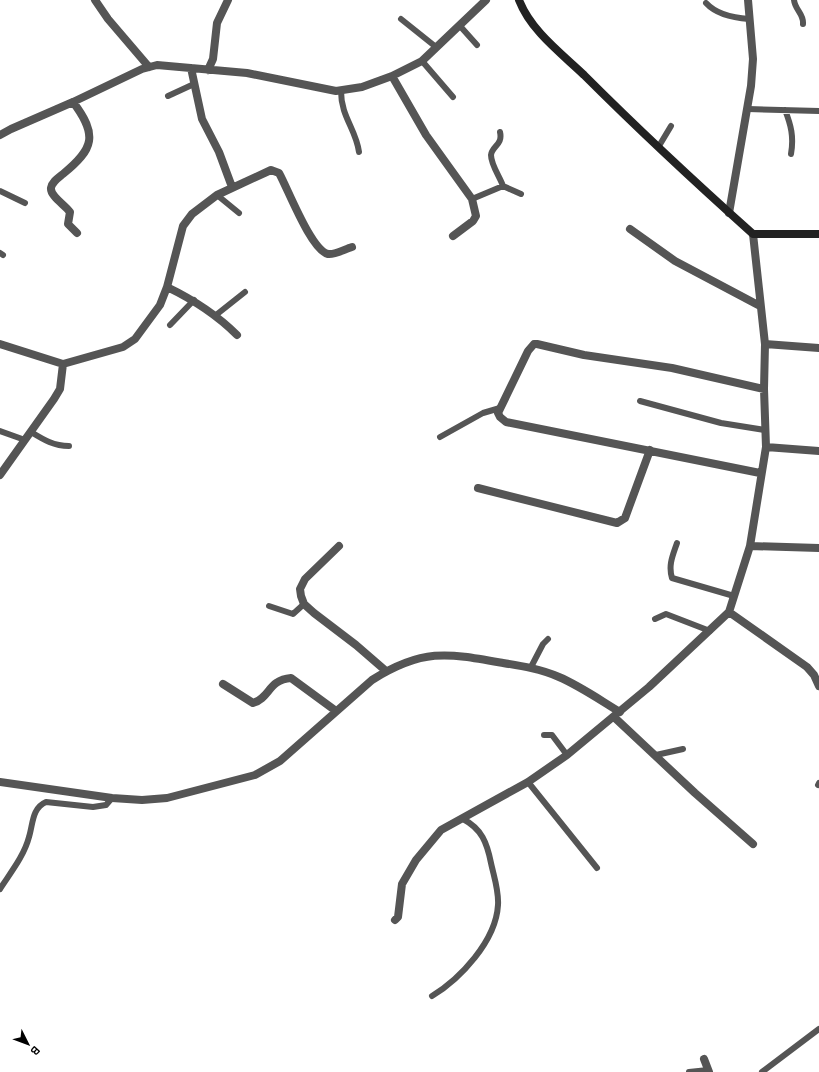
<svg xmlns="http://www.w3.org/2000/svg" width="819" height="1072" viewBox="0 0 819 1072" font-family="'Varela Round',sans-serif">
  <rect width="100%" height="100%" fill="#fff"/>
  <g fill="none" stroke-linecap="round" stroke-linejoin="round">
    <path stroke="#555" stroke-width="6" d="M 794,0 C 795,10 804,14 803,24
      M 706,3 C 717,15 734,18 749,19
      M 401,19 L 436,47
      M 460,26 L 477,45
      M 422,61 L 453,97
      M 341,91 C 341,117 356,129 359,152
      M 168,96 L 194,84
      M 748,109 L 819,111
      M 785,110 C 791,125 794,137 791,154
      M 500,132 C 503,145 492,146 491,155 C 491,165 500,177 503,186
      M 659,146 L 671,126
      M 0,191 L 25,203
      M 217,195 L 239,213
      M 472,199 L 503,186 L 521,194
      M 0,253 L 3,255
      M 216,315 L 245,292
      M 170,325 L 194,300
      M 640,401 L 721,423 L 765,430
      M 0,431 L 25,440
      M 31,432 C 44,440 54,446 69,446
      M 440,437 L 483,413 L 500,408
      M 677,543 C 673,555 668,565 672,578 L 734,596
      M 269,606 L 293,614 L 304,604
      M 655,619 L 666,614 L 710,631
      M 531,667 L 543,644 L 548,639
      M 544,735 L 552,735 L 567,755
      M 656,755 L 683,749
      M 528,782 L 597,868
      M 818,785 L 819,783
      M 0,889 C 11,872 24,856 29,837 C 33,824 32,808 46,802 L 93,807 L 106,805 L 112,798
      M 432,996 C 460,979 496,941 498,905 C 499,891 494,877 491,863 C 487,843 482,829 463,819
      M 689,1072 L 708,1070
      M 762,1072 L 819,1029"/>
    <path stroke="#555" stroke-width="8" d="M 95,0 L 108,19 L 149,67
      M 191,68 L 202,119 L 219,152 L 232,187
      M 208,70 L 213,59 L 217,23 L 228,0
      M 392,76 L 426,135 L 472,199 L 476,216 L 473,221 L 453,236
      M 73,102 C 98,135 94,149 63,174 C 58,178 52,182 51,188 C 50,196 65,205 70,212 L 68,224 L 77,233
      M 0,135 L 11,129 L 73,102 L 142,69 L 157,65 L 247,73 L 336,91 L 362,87 L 392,76 L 422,61 L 486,0
      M 729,213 L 751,86 L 753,59 L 748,0
      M 630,229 L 675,261 L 760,306
      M 167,287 C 194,300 216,314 237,335
      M 0,344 L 63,364 L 123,347 L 135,339 L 160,305 L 167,287 L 183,226 L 192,214 L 217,195 L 271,170 L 279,173 C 288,189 311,250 328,254 C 335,255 345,249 352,247
      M 765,344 L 819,348
      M 766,447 L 819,451
      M 760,473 L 506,422 L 500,417 L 498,413 L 528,351 L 534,344 L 537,344 L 584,355 L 672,368 L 764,389
      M 0,475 L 54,399 L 60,389 L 63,364
      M 478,488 L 617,523 L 625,518 L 650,450
      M 339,546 L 305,579 L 300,589 L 301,596 L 304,604 L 314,613 L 356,645 L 386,671
      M 750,546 L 819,548
      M 729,612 L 807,667 L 814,675 L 819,686
      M 223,684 L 253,703 C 270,698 268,680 291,678 L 336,711
      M 614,717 L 695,793 L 753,844
      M 0,782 L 112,798 L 142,800 L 167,798 L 255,775 L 280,761 L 372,680 C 423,648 447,653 503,663 C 522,666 541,669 559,677 C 580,686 600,700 620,712
      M 395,920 L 398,917 L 402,884 L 416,860 L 441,830 L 528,782 L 567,755 L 649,687 L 729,612 L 750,546 L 766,447 L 764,389 L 765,344 L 753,234
      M 704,1059 L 709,1072"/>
    <path stroke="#222" stroke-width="8" d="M 519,0 C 531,31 561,53 584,75 C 639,130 696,183 753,234 L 819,234"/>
  </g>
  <g transform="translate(28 1044) rotate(132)" stroke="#ffffff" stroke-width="3" paint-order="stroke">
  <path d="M0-3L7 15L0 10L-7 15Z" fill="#000000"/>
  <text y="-6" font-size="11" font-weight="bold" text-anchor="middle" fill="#000000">B</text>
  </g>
</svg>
